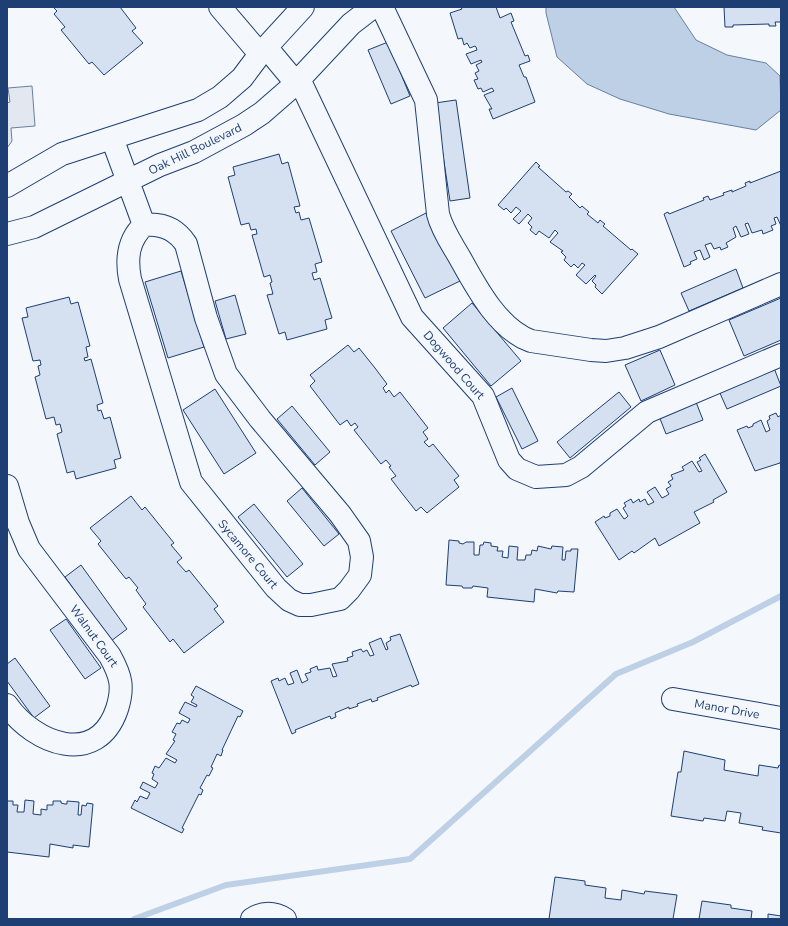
<svg xmlns="http://www.w3.org/2000/svg" width="788" height="926" viewBox="0 0 788 926" font-family="'Nunito Sans',sans-serif">
  <rect width="100%" height="100%" fill="#f4f7fb"/>
  <path fill="#e3e8f0" stroke="#687fa3" d="M 32,86 L 35,126 L 11,128 L 12,141 L 7,148 L 7,103 L 10,102 L 8,88 Z"/>
  <path fill="#bed0e5" stroke="#687fa3" d="M 546,7 L 674,7 L 696,40 L 727,55 L 766,63 L 780,76 L 781,110 L 756,130 L 669,114 L 620,99 L 587,84 L 557,57 L 546,13 Z"/>
  <g fill="none" stroke-linecap="round" stroke-linejoin="round">
    <path stroke="#bed0e5" stroke-width="6" d="M 134,919 L 226,885 L 410,859 L 616,674 L 693,642 L 781,596"/>
  </g>
  <path fill="#d5e0f0" stroke="#1d3f73" d="M 53,7 L 120,7 L 136,28 L 132,31 L 143,43 L 104,75 L 92,62 L 89,64 L 61,30 L 65,27 L 54,14 L 57,11 Z
    M 461,7 L 496,7 L 500,18 L 511,13 L 514,21 L 511,22 L 525,56 L 528,55 L 530,61 L 519,65 L 524,77 L 526,77 L 535,102 L 493,119 L 489,109 L 492,109 L 484,95 L 494,91 L 492,88 L 483,92 L 481,88 L 478,89 L 474,80 L 478,79 L 475,73 L 479,71 L 476,65 L 482,62 L 481,60 L 471,64 L 466,54 L 477,50 L 476,47 L 475,46 L 470,48 L 467,43 L 464,45 L 462,38 L 458,39 L 450,13 L 462,9 Z
    M 724,7 L 781,7 L 781,22 L 775,22 L 776,26 L 769,26 L 769,24 L 733,25 L 733,27 L 725,27 Z
    M 388,42 L 410,96 L 391,104 L 368,50 Z
    M 456,100 L 470,198 L 450,201 L 435,103 Z
    M 279,154 L 282,164 L 288,162 L 300,206 L 294,207 L 296,213 L 299,212 L 301,220 L 309,218 L 322,262 L 315,264 L 317,272 L 312,273 L 314,280 L 320,278 L 332,318 L 325,320 L 327,329 L 287,340 L 285,332 L 279,334 L 267,295 L 273,294 L 270,283 L 272,282 L 270,275 L 264,277 L 252,235 L 257,234 L 256,229 L 251,230 L 249,223 L 241,225 L 228,177 L 235,175 L 233,167 Z
    M 536,162 L 540,166 L 538,167 L 566,192 L 568,191 L 572,194 L 569,197 L 580,208 L 582,206 L 589,212 L 587,214 L 598,223 L 600,220 L 605,224 L 603,226 L 631,250 L 632,249 L 638,254 L 602,294 L 595,287 L 596,285 L 592,281 L 596,276 L 595,275 L 586,284 L 576,275 L 585,265 L 582,263 L 578,268 L 574,264 L 571,267 L 564,260 L 566,257 L 561,252 L 563,251 L 550,242 L 558,233 L 555,230 L 549,238 L 539,231 L 536,235 L 530,230 L 532,227 L 528,223 L 532,218 L 528,214 L 519,224 L 513,219 L 521,211 L 516,207 L 511,213 L 506,208 L 504,210 L 498,205 Z
    M 781,171 L 781,226 L 777,217 L 774,218 L 776,224 L 771,226 L 773,230 L 763,234 L 762,230 L 752,233 L 748,223 L 745,224 L 749,234 L 741,237 L 736,226 L 733,228 L 736,237 L 726,243 L 728,247 L 721,250 L 720,247 L 714,249 L 711,243 L 705,245 L 710,257 L 704,260 L 700,250 L 694,252 L 697,259 L 690,262 L 691,264 L 684,267 L 664,214 L 668,212 L 669,214 L 704,200 L 703,198 L 708,196 L 710,200 L 724,195 L 723,193 L 732,190 L 732,192 L 746,186 L 745,183 L 750,181 L 750,183 Z
    M 426,213 L 460,281 L 425,298 L 391,231 Z
    M 736,269 L 743,288 L 689,311 L 681,293 Z
    M 181,271 L 204,347 L 168,358 L 145,282 Z
    M 235,295 L 246,334 L 226,339 L 215,301 Z
    M 69,297 L 71,304 L 78,302 L 90,346 L 86,347 L 88,357 L 84,358 L 85,361 L 91,359 L 103,403 L 97,405 L 98,411 L 101,410 L 104,419 L 110,417 L 121,458 L 114,460 L 116,468 L 76,479 L 74,471 L 67,473 L 57,434 L 62,432 L 60,424 L 56,425 L 54,417 L 46,419 L 35,377 L 40,375 L 38,366 L 41,365 L 40,360 L 33,361 L 22,318 L 28,317 L 26,308 Z
    M 781,298 L 781,340 L 744,356 L 729,320 Z
    M 472,303 L 521,361 L 491,386 L 443,328 Z
    M 348,345 L 354,352 L 359,348 L 375,368 L 387,384 L 383,388 L 386,393 L 389,390 L 394,397 L 400,392 L 428,428 L 423,432 L 428,439 L 424,442 L 429,447 L 433,444 L 459,476 L 454,480 L 459,487 L 427,513 L 421,507 L 416,511 L 401,492 L 391,479 L 396,476 L 389,467 L 391,466 L 386,460 L 381,464 L 354,430 L 358,427 L 355,423 L 351,426 L 347,420 L 340,425 L 310,386 L 315,381 L 310,375 Z
    M 660,350 L 675,385 L 641,401 L 625,365 Z
    M 774,368 L 781,386 L 727,409 L 719,391 Z
    M 512,388 L 538,441 L 522,449 L 496,397 Z
    M 215,389 L 256,453 L 224,474 L 183,410 Z
    M 619,392 L 631,407 L 570,458 L 557,442 Z
    M 696,402 L 703,420 L 666,434 L 659,416 Z
    M 292,406 L 330,452 L 315,465 L 277,419 Z
    M 776,413 L 778,417 L 781,415 L 781,460 L 780,463 L 755,471 L 737,430 L 747,426 L 748,428 L 753,426 L 753,424 L 761,420 L 766,432 L 770,430 L 767,421 L 770,419 L 769,416 Z
    M 705,454 L 727,492 L 713,500 L 714,502 L 694,512 L 700,523 L 659,546 L 655,538 L 634,553 L 632,551 L 619,560 L 595,522 L 604,516 L 605,518 L 610,516 L 610,513 L 617,509 L 624,519 L 626,518 L 628,516 L 623,508 L 626,506 L 624,503 L 631,499 L 633,503 L 639,499 L 640,502 L 645,499 L 648,505 L 654,502 L 647,492 L 655,487 L 662,498 L 666,496 L 669,494 L 666,489 L 671,486 L 668,482 L 673,479 L 671,475 L 684,470 L 682,467 L 692,461 L 699,472 L 702,471 L 697,462 L 701,460 L 699,458 Z
    M 302,488 L 339,534 L 324,546 L 287,501 Z
    M 131,496 L 142,510 L 145,507 L 174,543 L 171,545 L 182,558 L 177,562 L 186,572 L 189,570 L 218,606 L 214,609 L 224,622 L 184,653 L 173,639 L 170,642 L 143,607 L 146,604 L 136,590 L 138,588 L 129,577 L 126,579 L 98,544 L 101,541 L 90,528 Z
    M 254,504 L 303,564 L 287,577 L 238,517 Z
    M 449,540 L 459,541 L 459,543 L 463,544 L 466,542 L 474,542 L 474,555 L 479,555 L 480,545 L 483,545 L 484,542 L 491,543 L 491,546 L 498,547 L 497,551 L 503,551 L 502,557 L 508,558 L 509,546 L 518,547 L 517,560 L 525,560 L 526,555 L 531,555 L 532,550 L 537,551 L 538,546 L 551,549 L 552,546 L 563,547 L 562,560 L 565,560 L 566,551 L 571,551 L 571,549 L 578,549 L 574,592 L 558,591 L 557,593 L 535,589 L 534,602 L 487,597 L 488,588 L 473,586 L 472,588 L 463,588 L 462,586 L 446,585 Z
    M 81,565 L 127,629 L 111,641 L 65,577 Z
    M 66,619 L 101,668 L 85,679 L 50,630 Z
    M 400,634 L 419,684 L 412,687 L 411,685 L 377,698 L 378,700 L 372,702 L 371,699 L 357,704 L 358,706 L 349,709 L 349,707 L 335,713 L 336,717 L 331,719 L 330,716 L 295,730 L 296,732 L 292,734 L 271,681 L 278,678 L 279,681 L 285,678 L 288,685 L 294,683 L 290,673 L 297,670 L 302,683 L 308,680 L 305,674 L 311,672 L 310,669 L 317,666 L 318,670 L 330,668 L 333,677 L 337,676 L 332,664 L 348,661 L 347,658 L 353,656 L 352,652 L 361,649 L 363,652 L 367,650 L 370,656 L 374,655 L 369,643 L 381,638 L 386,650 L 388,649 L 386,643 L 391,640 L 390,637 Z
    M 15,658 L 50,706 L 34,718 L 7,681 L 7,664 Z
    M 196,686 L 243,711 L 240,717 L 238,716 L 222,750 L 223,750 L 221,756 L 217,754 L 211,767 L 213,768 L 209,776 L 207,775 L 200,788 L 203,790 L 201,795 L 199,794 L 182,828 L 184,829 L 182,833 L 131,808 L 135,800 L 137,802 L 140,796 L 147,799 L 150,793 L 140,788 L 143,782 L 155,788 L 158,783 L 152,779 L 154,774 L 152,773 L 155,766 L 159,768 L 166,758 L 175,763 L 177,760 L 166,754 L 175,741 L 173,740 L 176,734 L 172,732 L 177,723 L 180,724 L 182,720 L 188,723 L 190,719 L 179,713 L 185,702 L 196,707 L 197,705 L 191,702 L 194,697 L 191,695 Z
    M 684,751 L 725,760 L 724,770 L 758,776 L 759,765 L 778,768 L 779,765 L 781,766 L 781,833 L 762,830 L 763,827 L 739,823 L 741,813 L 727,811 L 725,821 L 704,818 L 703,821 L 671,816 L 678,772 L 681,772 Z
    M 25,800 L 34,801 L 33,814 L 41,815 L 41,809 L 47,810 L 47,805 L 53,805 L 53,801 L 61,801 L 61,803 L 65,804 L 67,804 L 67,801 L 79,802 L 78,815 L 81,815 L 82,805 L 86,806 L 87,803 L 93,804 L 89,847 L 73,845 L 73,848 L 50,844 L 49,857 L 7,852 L 7,801 L 13,801 L 13,805 L 18,805 L 17,812 L 24,812 Z
    M 555,877 L 585,881 L 585,885 L 606,888 L 605,898 L 621,900 L 622,890 L 644,894 L 645,891 L 677,895 L 673,919 L 549,919 Z
    M 702,901 L 731,905 L 731,908 L 752,911 L 751,919 L 699,919 Z
    M 768,914 L 781,916 L 781,919 L 768,919 Z"/>
  <g fill="none" stroke-linecap="round" stroke-linejoin="round">
    <g stroke="#1d3f73" stroke-width="24">
      <path id="minor" d="M 220,7 L 260,54
        M 382,7 L 426,100 L 438,214 C 442,230 452,244 460,258 C 476,287 498,329 531,341 L 591,350 L 606,351 L 625,348 L 659,337 L 781,284
        M 266,47 L 296,83
        M 299,79 L 412,317 L 483,396 L 509,460 L 517,469 L 536,477 L 566,475 L 581,467 L 647,412 L 781,355
        M 112,138 L 144,225 C 128,240 126,258 130,279 L 191,482 L 276,588 L 289,600 L 300,605 L 311,605 L 340,599 L 349,590 L 360,575 L 362,557 L 359,541 L 340,514 L 260,419 L 226,374 L 206,318 L 186,244 C 176,229 162,223 144,225
        M 7,186 L 62,154 L 198,110 L 220,97 L 242,78 L 260,54 L 303,7
        M 7,234 L 34,227 L 160,165 L 194,152 L 244,125 L 262,113 L 293,86 L 351,24 L 373,7
        M 7,486 L 18,523 L 29,549 L 110,656 C 121,676 124,687 117,709 C 97,768 34,744 7,705
        M 673,699 L 781,718
        M 252,919 C 262,912 274,912 285,919"/>
    </g>
    <use href="#minor" stroke="#f4f7fb" stroke-width="22"/>
  </g>
  <g text-anchor="middle" stroke-width="3" stroke-linejoin="round" paint-order="stroke">
    <g font-size="12" fill="#1d3f73" stroke="#f4f7fb">
      <text transform="translate(195 149) rotate(-26)" y="4">Oak Hill Boulevard</text>
      <text transform="translate(454 365) rotate(49)" y="4">Dogwood Court</text>
      <text transform="translate(248 554) rotate(50)" y="4">Sycamore Court</text>
      <text transform="translate(94 636) rotate(54)" y="4">Walnut Court</text>
      <text transform="translate(727 709) rotate(10)" y="4">Manor Drive</text>
    </g>
  </g>
  <rect width="788" height="926" fill="none" stroke="#1d3f73" stroke-width="16"/>
</svg>
